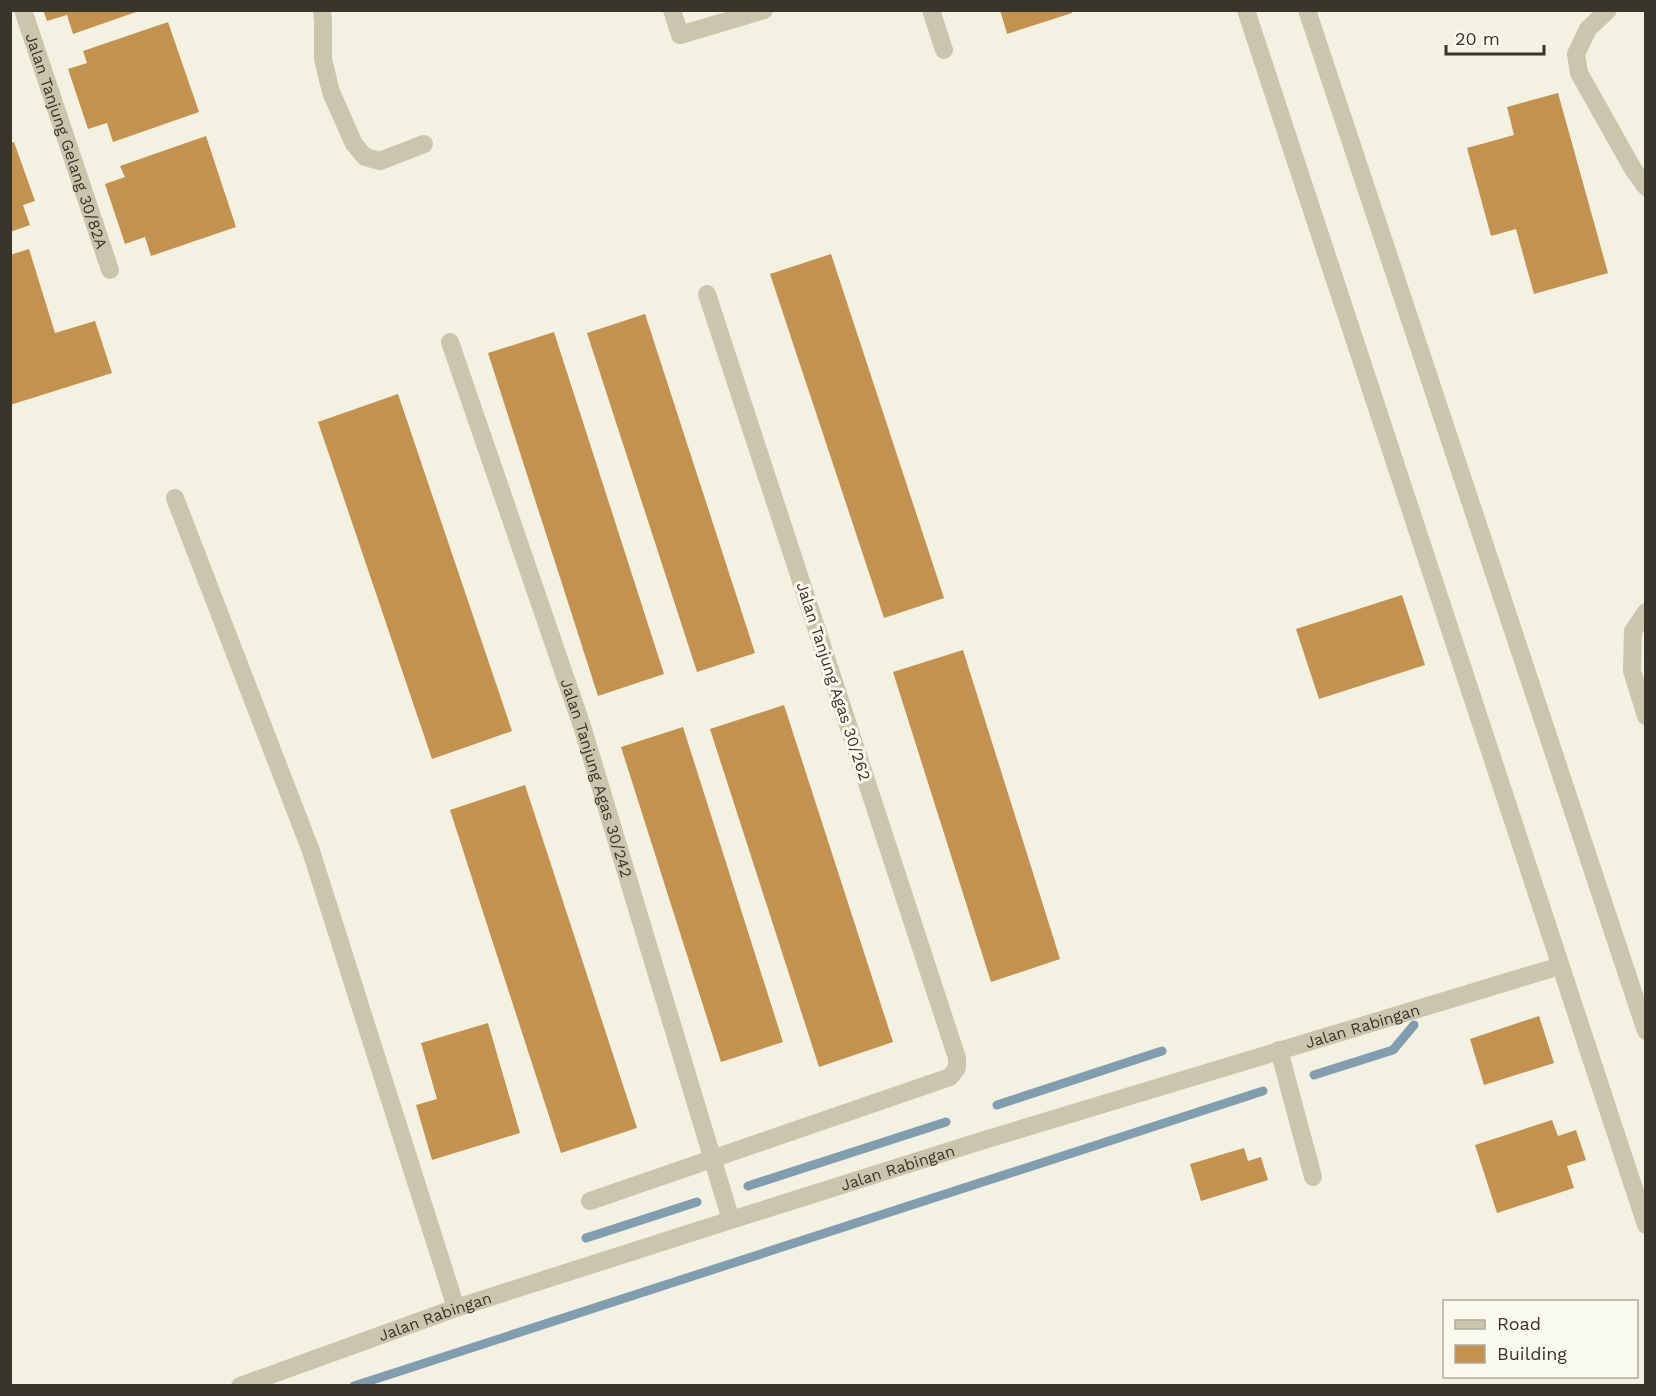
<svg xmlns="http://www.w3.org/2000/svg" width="1656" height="1396" viewBox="0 0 1656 1396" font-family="'Work Sans',sans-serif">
  <rect width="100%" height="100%" fill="#f3f1e1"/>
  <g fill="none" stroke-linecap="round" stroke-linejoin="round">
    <path stroke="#819eb0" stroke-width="9" d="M 1314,1075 L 1393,1050 L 1414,1025
      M 997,1105 L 1162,1051
      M 748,1186 L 946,1122
      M 586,1238 L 697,1202
      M 354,1386 L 1263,1091"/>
  </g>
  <path fill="#c4924f" d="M 43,10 L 139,10 L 139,11 L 73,34 L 67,15 L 47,21 Z
    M 1000,10 L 1071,10 L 1072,13 L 1007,34 Z
    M 168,22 L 199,112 L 113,142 L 107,123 L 88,129 L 68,69 L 87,63 L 83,51 Z
    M 1558,93 L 1608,273 L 1534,294 L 1516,229 L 1491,236 L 1467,148 L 1514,135 L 1507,107 Z
    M 206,136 L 236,227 L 151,256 L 145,237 L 125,244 L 105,184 L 125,177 L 120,166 Z
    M 14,142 L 35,201 L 23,205 L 30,225 L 10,232 L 10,143 Z
    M 29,249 L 55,333 L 95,321 L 112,373 L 10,405 L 10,255 Z
    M 831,254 L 944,598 L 884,618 L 770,274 Z
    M 645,314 L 755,653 L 697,672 L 587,333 Z
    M 554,332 L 664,674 L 598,696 L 488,353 Z
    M 398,394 L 512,731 L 432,759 L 318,422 Z
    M 1402,595 L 1425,665 L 1319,699 L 1296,629 Z
    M 963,650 L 1060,959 L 991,982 L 893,672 Z
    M 784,705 L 893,1042 L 819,1067 L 710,729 Z
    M 683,727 L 783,1042 L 721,1062 L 621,747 Z
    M 525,785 L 637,1128 L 561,1153 L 450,810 Z
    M 1539,1016 L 1554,1063 L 1484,1085 L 1470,1039 Z
    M 488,1023 L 520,1133 L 432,1160 L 416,1105 L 437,1099 L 421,1043 Z
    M 1552,1120 L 1558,1136 L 1576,1130 L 1586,1160 L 1567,1166 L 1574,1188 L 1497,1213 L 1475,1145 Z
    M 1244,1148 L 1248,1161 L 1261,1157 L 1268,1180 L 1201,1201 L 1190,1164 Z"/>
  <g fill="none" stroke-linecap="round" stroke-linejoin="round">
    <g stroke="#ccc5ad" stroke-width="18">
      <path id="s1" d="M 23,10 L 110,270"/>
      <path d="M 322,10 L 323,22 L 323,59 L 331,92 L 354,144 L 365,157 L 380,161 L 424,144"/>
      <path d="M 672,10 L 680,35 L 764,10"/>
      <path d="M 931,10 L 944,50"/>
      <path d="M 1246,10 L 1646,1225"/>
      <path d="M 1307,10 L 1646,1031"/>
      <path d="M 1608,10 L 1588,29 L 1576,54 L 1579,73 L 1633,169 L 1646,187"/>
      <path id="s2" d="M 450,342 L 582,726 L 731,1220"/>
      <path d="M 175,498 L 311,851 L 456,1308"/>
      <path d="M 1646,612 L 1633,631 L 1632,671 L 1646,716"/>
      <path d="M 1279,1050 L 1313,1177"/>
      <path d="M 590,1201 L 950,1077 L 957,1068 L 957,1058 L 707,294"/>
      <path id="s3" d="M 240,1386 L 456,1308 L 731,1220 L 981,1141 L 1560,966"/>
    </g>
  </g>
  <g text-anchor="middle" stroke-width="6" stroke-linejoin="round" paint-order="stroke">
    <g font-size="16" fill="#3a352b" stroke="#faf9ee">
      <text dy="6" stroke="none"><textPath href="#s1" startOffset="138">Jalan Tanjung Gelang 30/82A</textPath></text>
      <text transform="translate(834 681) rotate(72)" y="6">Jalan Tanjung Agas 30/262</text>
      <text dy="6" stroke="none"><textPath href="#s2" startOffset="460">Jalan Tanjung Agas 30/242</textPath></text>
      <text dy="6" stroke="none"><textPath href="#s3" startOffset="1179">Jalan Rabingan</textPath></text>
      <text dy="6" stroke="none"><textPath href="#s3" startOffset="693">Jalan Rabingan</textPath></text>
      <text dy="6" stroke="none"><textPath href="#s3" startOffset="207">Jalan Rabingan</textPath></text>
    </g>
  </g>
  <rect width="1656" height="1396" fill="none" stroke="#3a352b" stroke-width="24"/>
  <rect x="1443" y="1300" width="195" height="78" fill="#faf9ee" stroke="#adaba0" stroke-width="1.5"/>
  <rect x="1455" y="1320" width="30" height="9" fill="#ccc5ad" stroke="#adaba0" stroke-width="1.5"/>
  <text x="1497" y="1330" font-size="18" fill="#3a352b">Road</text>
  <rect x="1455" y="1345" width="30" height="18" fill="#c4924f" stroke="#adaba0" stroke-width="1.5"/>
  <text x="1497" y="1360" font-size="18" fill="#3a352b">Building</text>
  <path d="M1446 45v9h98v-9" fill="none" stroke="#3a352b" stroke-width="3"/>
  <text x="1455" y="45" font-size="18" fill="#3a352b" stroke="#faf9ee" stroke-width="4.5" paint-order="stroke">20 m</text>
</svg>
